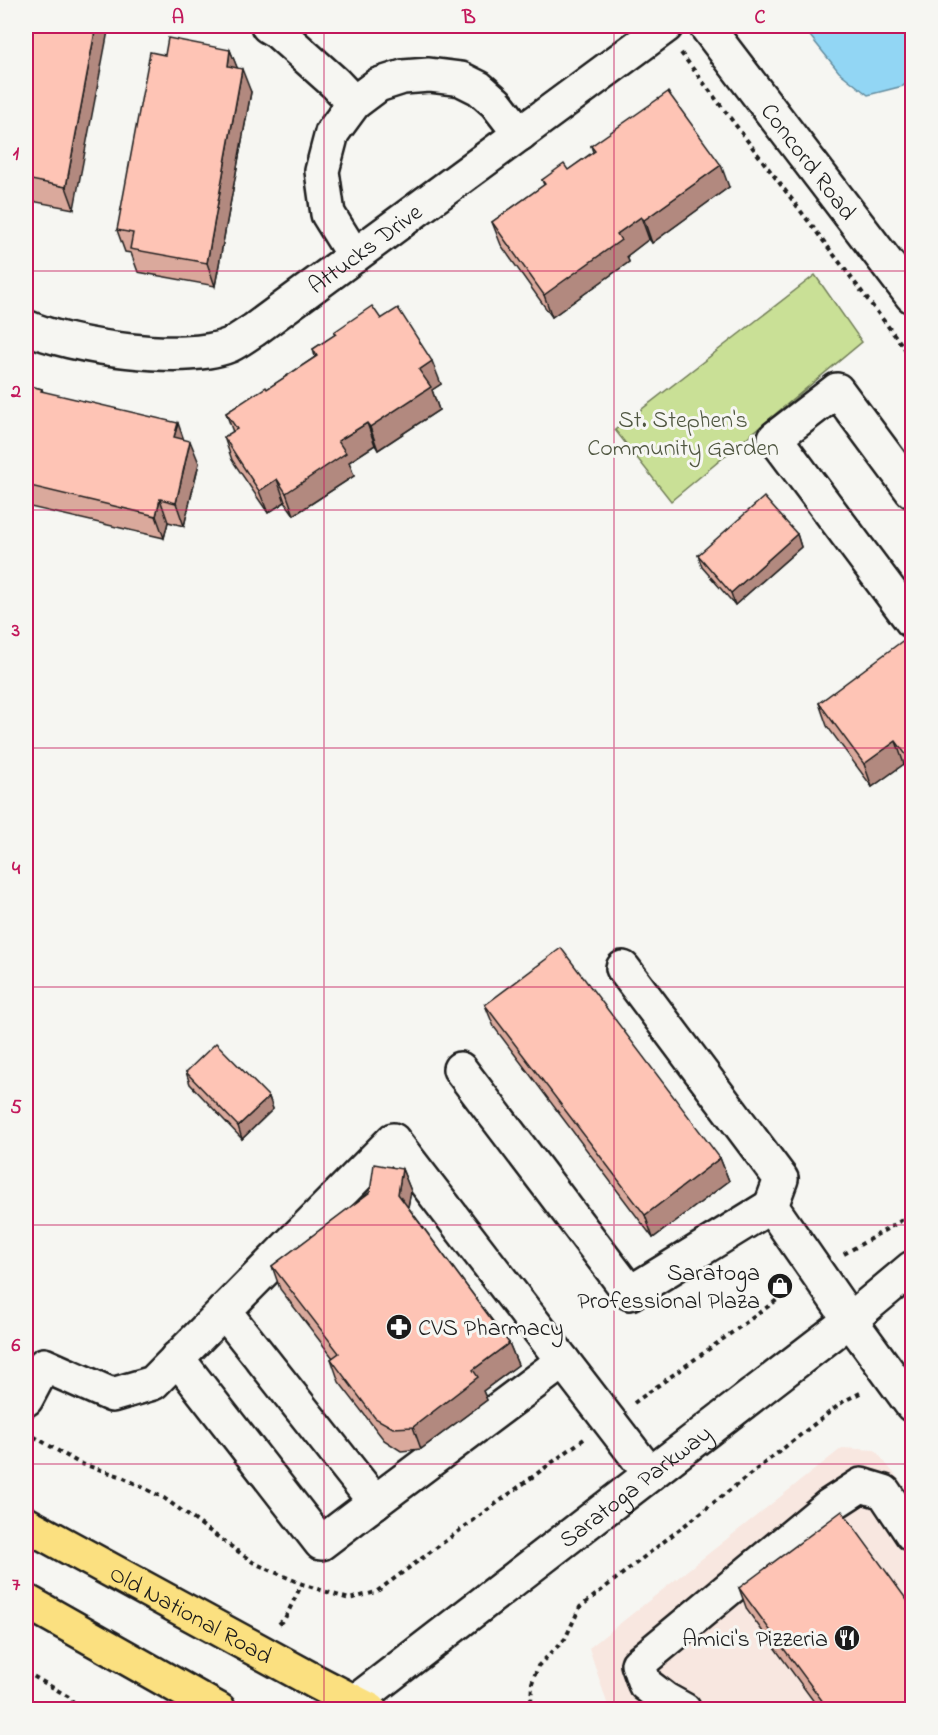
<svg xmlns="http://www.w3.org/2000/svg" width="938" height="1735" viewBox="0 0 938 1735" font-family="'Indie Flower',sans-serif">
  <rect width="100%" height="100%" fill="#f6f6f2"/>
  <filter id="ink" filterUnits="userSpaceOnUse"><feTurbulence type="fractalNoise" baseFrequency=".0167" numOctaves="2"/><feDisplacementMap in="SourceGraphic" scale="12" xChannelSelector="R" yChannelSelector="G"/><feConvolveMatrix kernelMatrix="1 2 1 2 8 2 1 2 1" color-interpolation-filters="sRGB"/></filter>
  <g filter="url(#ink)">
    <path fill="#f8e7e0" d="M 842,1448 L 875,1450 L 912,1496 L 912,1709 L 609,1709 L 589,1648 Z
      M 26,1696 L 49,1709 L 26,1709 Z"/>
    <path fill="#c9e096" stroke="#727e59" stroke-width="1.5" d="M 815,275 L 862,342 L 671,501 L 615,430 Z"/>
    <path fill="#92d6f4" stroke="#638c9e" stroke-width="1.5" d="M 802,26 L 912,26 L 912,77 L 903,86 L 868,95 L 839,72 Z"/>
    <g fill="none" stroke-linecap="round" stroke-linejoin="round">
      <g stroke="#1c1c1c" stroke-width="38">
        <g id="minor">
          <path d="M 268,26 L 278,32 L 335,83 L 354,103"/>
          <path id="s1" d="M 706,26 L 912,296"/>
          <path d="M 354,256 L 328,214 L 322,171 L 332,133 L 354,103 L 378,85 L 403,77 L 429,75 L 461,79 L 479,88 L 496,103 L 520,134"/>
          <path id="s2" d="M 26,327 C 70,347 185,364 230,345 C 238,341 246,335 254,330 L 666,26"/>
          <path d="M 912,491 L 837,390 L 775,438 L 912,621"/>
          <path d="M 623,968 L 781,1179 L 771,1206"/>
          <path d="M 460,1069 L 630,1293 L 771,1206 L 850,1320 L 912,1405"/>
          <path d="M 177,1358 L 321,1543 L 375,1502 L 224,1311"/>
          <path d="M 26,1399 L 44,1365 L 112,1395 L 153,1383 L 393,1140 L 650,1474"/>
          <path d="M 375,1502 L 563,1361"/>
          <path id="s3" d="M 350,1710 L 355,1702 L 850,1320 L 912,1268"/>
          <path d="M 684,1710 L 666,1700 L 645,1684 L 638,1664 L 830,1505 L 861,1485 L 884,1492 L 912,1534"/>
        </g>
      </g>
      <g stroke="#1c1c1c" stroke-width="38">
        <g id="major">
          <path id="s4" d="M 26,1524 L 316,1682 L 370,1710"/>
          <path d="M 26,1601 L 219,1710"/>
        </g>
      </g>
      <path stroke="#1c1c1c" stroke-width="4" stroke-dasharray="4.5 4.5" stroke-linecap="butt" d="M 681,53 L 912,358
        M 844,1254 L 899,1222 L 912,1212
        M 634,1403 L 791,1290
        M 26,1432 L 79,1463 L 120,1476 L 164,1498 L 254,1563 L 302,1584 L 349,1599 L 376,1592 L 584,1439
        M 279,1624 L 285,1618 L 302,1584
        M 26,1672 L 69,1697 L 80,1710
        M 535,1710 L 531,1703 L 532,1683 L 538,1666 L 565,1639 L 580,1607 L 844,1401 L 864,1391"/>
      <use href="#minor" stroke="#f6f6f2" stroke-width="33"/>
      <use href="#major" stroke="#fbe080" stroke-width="33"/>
    </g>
    <path fill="#daa99c" stroke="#1c1c1c" stroke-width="1.5" d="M 26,26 L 74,209 L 26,200 Z
      M 230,50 L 237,68 L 251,92 L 215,286 L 138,272 L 131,253 L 125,252 L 117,230 L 165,55 Z
      M 591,146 L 729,187 L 652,243 L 649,239 L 627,256 L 629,262 L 552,317 L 501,245 L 492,222 L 544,185 L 542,180 L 568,170 L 593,152 Z
      M 381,319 L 441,384 L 432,390 L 439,410 L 378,450 L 375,445 L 349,462 L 354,476 L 294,515 L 285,502 L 268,513 L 232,460 L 224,437 L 233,432 L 226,413 L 267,389 L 315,357 L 313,349 L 335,335 L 334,332 Z
      M 26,385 L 42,389 L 43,392 L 183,439 L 199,463 L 184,526 L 168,522 L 164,538 L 26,506 Z
      M 797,534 L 801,547 L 735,605 L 702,567 L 698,555 Z
      M 912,649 L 912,775 L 904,764 L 872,787 L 827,726 L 819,703 Z
      M 485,1005 L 720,1158 L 729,1181 L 653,1238 L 494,1027 Z
      M 186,1072 L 269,1097 L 273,1109 L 242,1139 L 190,1084 Z
      M 402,1169 L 411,1191 L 408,1207 L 509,1343 L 518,1365 L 483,1391 L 487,1400 L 421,1449 L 401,1451 L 384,1440 L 339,1382 L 331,1359 L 333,1358 L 280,1289 L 272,1266 Z
      M 739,1588 L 912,1710 L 820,1710 L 747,1610 Z"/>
    <path fill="#b2897f" stroke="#1c1c1c" stroke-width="1.5" d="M 96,26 L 109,26 L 74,209 L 66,187 Z
      M 230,50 L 239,72 L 228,66 Z
      M 242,69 L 251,92 L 215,286 L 207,263 Z
      M 721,165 L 729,187 L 652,243 L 644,220 Z
      M 641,217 L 649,239 L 627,256 L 629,262 L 552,317 L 544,295 L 617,234 Z
      M 432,361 L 441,384 L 432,390 L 439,410 L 378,450 L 370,427 L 419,370 Z
      M 178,423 L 186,446 L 174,437 Z
      M 367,423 L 375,445 L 349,462 L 354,476 L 294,515 L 286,493 L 338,441 Z
      M 190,441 L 199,463 L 184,526 L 176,503 Z
      M 277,479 L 285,502 L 268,513 L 259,491 Z
      M 160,499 L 168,522 L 164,538 L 156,516 Z
      M 797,534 L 801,547 L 735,605 L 731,593 Z
      M 896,741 L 904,764 L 872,787 L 864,764 Z
      M 269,1097 L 273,1109 L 242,1139 L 238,1126 Z
      M 720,1158 L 729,1181 L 653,1238 L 645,1215 Z
      M 402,1169 L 411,1191 L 406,1217 L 398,1194 Z
      M 509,1343 L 518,1365 L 483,1391 L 487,1400 L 421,1449 L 413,1427 L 473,1370 Z"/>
    <path fill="#fec4b5" stroke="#1c1c1c" stroke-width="1.5" d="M 26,26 L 96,26 L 66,187 L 26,179 Z
      M 168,38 L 230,50 L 228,66 L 242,69 L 207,263 L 130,249 L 133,233 L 117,230 L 150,52 L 165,55 Z
      M 668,92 L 721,165 L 644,220 L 641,217 L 617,234 L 621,240 L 544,295 L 492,222 L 545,184 L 542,180 L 564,164 L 568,170 L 595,151 L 591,146 Z
      M 372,306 L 381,319 L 398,308 L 432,361 L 419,370 L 431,387 L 370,427 L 367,423 L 338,441 L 346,453 L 286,493 L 277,479 L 259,491 L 224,437 L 237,429 L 226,413 L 266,387 L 267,389 L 317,356 L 313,349 L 336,334 L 334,332 Z
      M 26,385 L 42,389 L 41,391 L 178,423 L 174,437 L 190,441 L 176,503 L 160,499 L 156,516 L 26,485 Z
      M 764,497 L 797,534 L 731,593 L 698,555 Z
      M 905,639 L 912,649 L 912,763 L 896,741 L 864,764 L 819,703 Z
      M 561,948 L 720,1158 L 645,1215 L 485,1005 Z
      M 216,1043 L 269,1097 L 238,1126 L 186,1072 Z
      M 374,1164 L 402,1169 L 398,1194 L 509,1343 L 473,1370 L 478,1377 L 413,1427 L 393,1428 L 375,1418 L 331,1359 L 339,1353 L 272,1266 L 370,1192 Z
      M 842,1511 L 912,1607 L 912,1710 L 829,1710 L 739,1588 Z"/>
  </g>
  <path fill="none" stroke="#c2185b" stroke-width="1.5" stroke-opacity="0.55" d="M 324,26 L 324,1710M 614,26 L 614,1710M 26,271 L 912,271M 26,510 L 912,510M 26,748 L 912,748M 26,987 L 912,987M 26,1225 L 912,1225M 26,1464 L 912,1464"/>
  <defs>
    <g id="shop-disc" transform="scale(1.35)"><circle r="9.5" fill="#1c1c1c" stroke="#f6f6f2"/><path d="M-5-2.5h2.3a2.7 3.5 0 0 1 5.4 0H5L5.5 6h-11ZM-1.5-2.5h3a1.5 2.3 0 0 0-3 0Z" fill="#fff"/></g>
    <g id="pharmacy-disc" transform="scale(1.35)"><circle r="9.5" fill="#1c1c1c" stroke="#f6f6f2"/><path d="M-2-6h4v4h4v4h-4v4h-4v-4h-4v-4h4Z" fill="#fff"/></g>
    <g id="restaurant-disc" transform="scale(1.35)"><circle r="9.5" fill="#1c1c1c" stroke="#f6f6f2"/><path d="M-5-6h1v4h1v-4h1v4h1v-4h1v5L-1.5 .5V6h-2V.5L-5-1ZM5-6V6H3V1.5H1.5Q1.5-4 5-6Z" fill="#fff"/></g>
  </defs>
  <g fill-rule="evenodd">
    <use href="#shop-disc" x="780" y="1286"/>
    <use href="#pharmacy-disc" x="399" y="1327"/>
    <use href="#restaurant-disc" x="847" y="1638"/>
  </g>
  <g text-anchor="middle" stroke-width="6" stroke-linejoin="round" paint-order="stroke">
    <g font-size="24" fill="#1c1c1c" stroke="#f6f6f2">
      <text dy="8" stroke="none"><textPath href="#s1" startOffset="170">Concord Road</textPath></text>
      <text dy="8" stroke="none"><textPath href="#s2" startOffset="374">Attucks Drive</textPath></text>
      <text dy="8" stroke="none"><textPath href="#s3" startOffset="363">Saratoga Parkway</textPath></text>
      <text dy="8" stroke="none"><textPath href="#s4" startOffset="188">Old National Road</textPath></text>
    </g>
    <g font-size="24" fill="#505741" stroke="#f6f6f2">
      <text x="683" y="427">St. Stephen's<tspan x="683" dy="28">Community Garden</tspan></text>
    </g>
    <g font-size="24" fill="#1c1c1c" stroke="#f6f6f2" text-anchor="end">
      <text x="760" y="1280">Saratoga<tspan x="760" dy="28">Professional Plaza</tspan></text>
      <text x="418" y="1335" text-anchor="start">CVS Pharmacy</text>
      <text x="828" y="1646">Amici's Pizzeria</text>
    </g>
  </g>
  <rect width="938" height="1735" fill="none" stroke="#f6f6f2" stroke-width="66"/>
  <rect x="33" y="33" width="872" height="1669" fill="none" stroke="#c2185b" stroke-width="2"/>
  <g font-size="20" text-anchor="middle" font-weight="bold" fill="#c2185b">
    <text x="178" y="23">A</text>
    <text x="469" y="23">B</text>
    <text x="760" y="23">C</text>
    <text x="16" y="159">1</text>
    <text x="16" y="397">2</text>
    <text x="16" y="636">3</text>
    <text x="16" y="874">4</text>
    <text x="16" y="1113">5</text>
    <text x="16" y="1351">6</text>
    <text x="16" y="1590">7</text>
  </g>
</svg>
